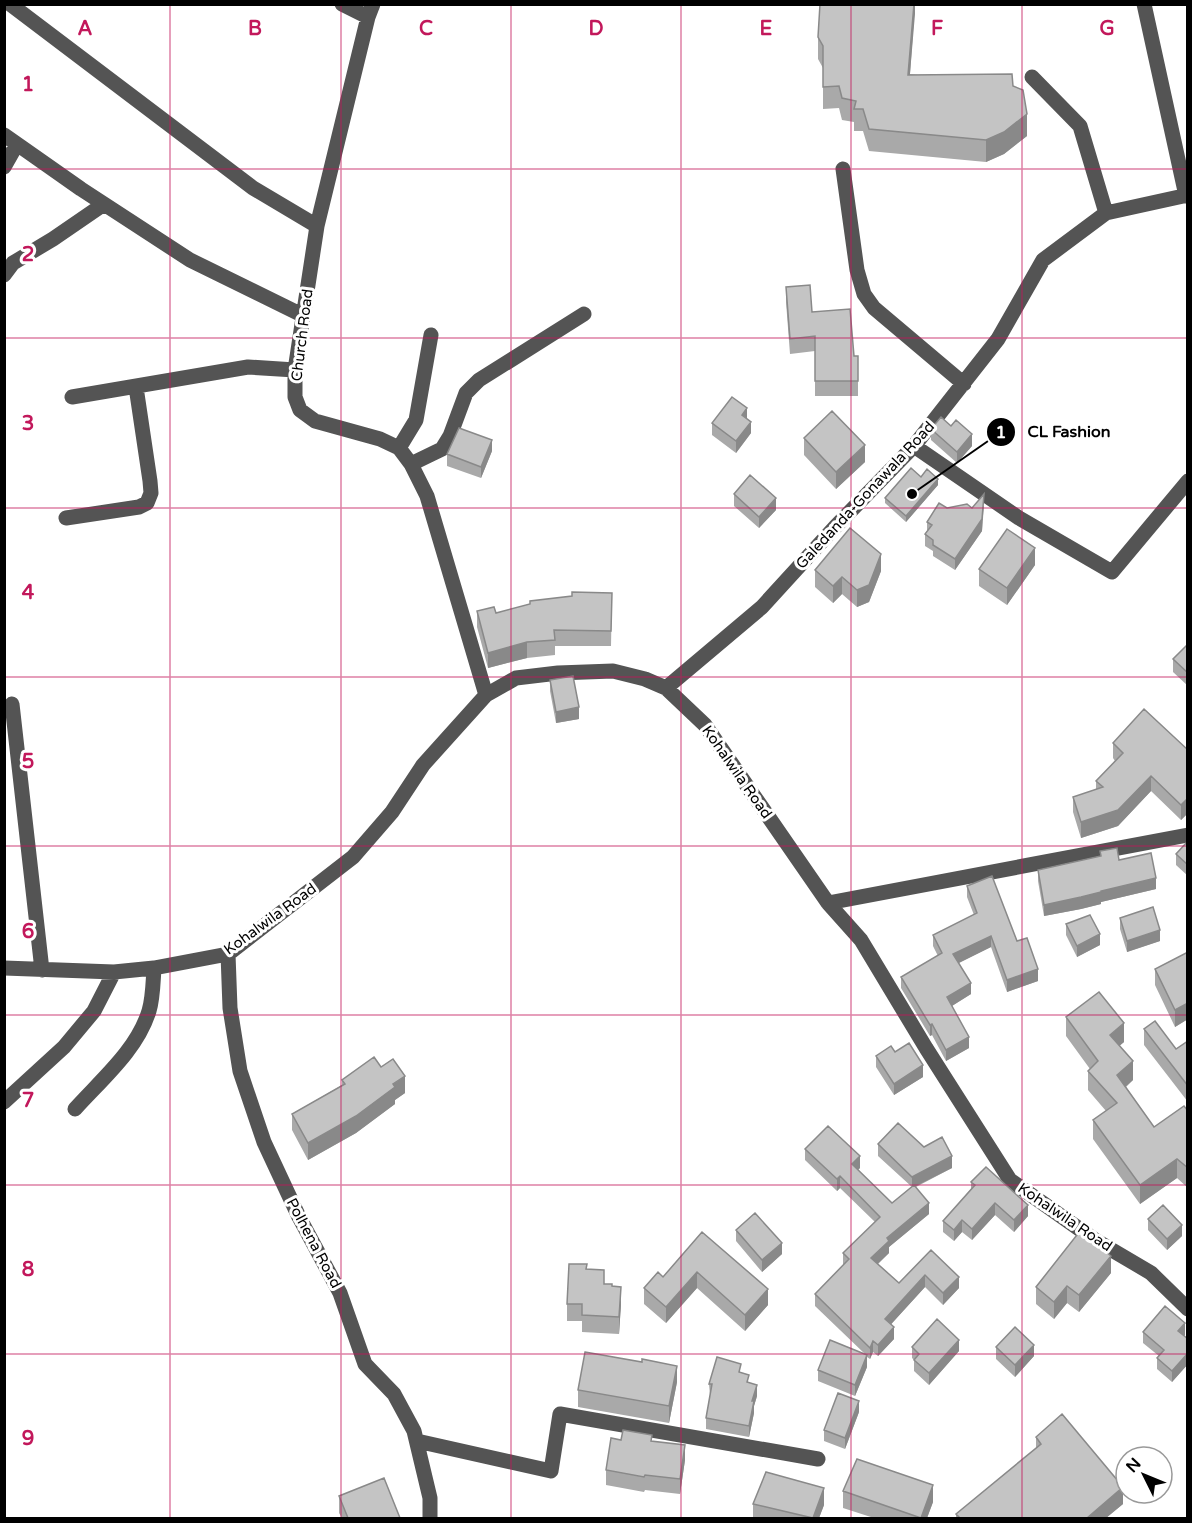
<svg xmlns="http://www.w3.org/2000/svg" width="1192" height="1523" viewBox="0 0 1192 1523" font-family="'Varela Round',sans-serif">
  <rect width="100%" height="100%" fill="#fff"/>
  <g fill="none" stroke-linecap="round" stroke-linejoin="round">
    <path stroke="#545454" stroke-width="15" d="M 10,4 L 253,188 L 317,226
      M 342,4 L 368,17
      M 373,4 L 368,17 L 317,226 L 295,370 L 295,397 L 300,410 L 315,421 L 380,439 L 399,448 L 411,464 L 427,496 L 486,695
      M 1144,4 L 1186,196
      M 1032,77 L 1080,126 L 1106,213
      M 4,135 L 81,189 L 190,260 L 302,315
      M 4,167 L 17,144
      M 843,169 L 857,270 L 864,294 L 874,308 L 964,384
      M 4,275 L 13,263 L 53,239 L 104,204
      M 72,397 L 248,367 L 295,370
      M 914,446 L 1019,518 L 1112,572 L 1188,481
      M 399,448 L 416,420 L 431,335
      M 411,464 L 442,449 L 450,436 L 466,393 L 479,380 L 584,314
      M 66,518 L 139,507 L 147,503 L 151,493 L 150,481 L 136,387
      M 666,688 L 762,607 L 835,527 L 914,446 L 998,339 L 1043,260 L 1106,213 L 1188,195
      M 12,704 L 42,970
      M 828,903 L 1188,835
      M 228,954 L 230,1008 L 240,1071 L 264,1142 L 299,1217 L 340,1293 L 365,1364 L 394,1394 L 414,1431 L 430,1498 L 430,1518
      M 4,968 L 114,972 L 154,968 L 228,954 L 353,857 L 392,812 L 423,765 L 486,695 L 516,678 L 558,673 L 613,671 L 645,679 L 666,688 L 705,725 L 828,903 L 861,940 L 926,1048 L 1010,1180 L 1095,1240 L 1151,1273 L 1188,1309
      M 4,1102 L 64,1047 L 94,1011 L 114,972
      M 75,1109 C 102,1079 137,1050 149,1011 C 153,998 153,982 154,968
      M 417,1441 L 551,1471 L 560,1414 L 818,1459"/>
  </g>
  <path fill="#a9a9a9" d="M 915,4 L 910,74 L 1013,86 L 1027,136 L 1004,154 L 986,162 L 869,151 L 863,131 L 854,131 L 854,122 L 842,120 L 839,108 L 823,109 L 823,68 L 818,59 L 818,37 Z
    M 786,287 L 812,312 L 854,356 L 858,356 L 858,396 L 815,396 L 815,351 L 790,354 L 786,302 Z
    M 747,419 L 751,433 L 736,453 L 712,435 L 712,423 Z
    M 931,429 L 972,446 L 957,463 L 931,440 Z
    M 804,438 L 865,462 L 836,489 L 804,455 Z
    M 492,451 L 481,478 L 447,466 L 447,454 Z
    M 921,477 L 938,485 L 906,522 L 885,503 L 885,498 Z
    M 734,494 L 776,510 L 759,528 L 734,506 Z
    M 984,506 L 982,531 L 955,570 L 933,556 L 933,551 L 925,546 L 925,534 L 927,531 L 927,522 L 947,508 L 972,508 Z
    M 1035,565 L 1007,605 L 979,586 L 979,569 Z
    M 815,570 L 881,571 L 869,602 L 857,607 L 842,594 L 833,603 L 815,587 Z
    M 612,593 L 611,646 L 555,646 L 555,655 L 527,658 L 488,668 L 477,627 L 477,611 L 496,613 Z
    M 1188,644 L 1188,686 L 1173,672 L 1173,659 Z
    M 550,680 L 579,719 L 556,723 L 550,691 Z
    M 1113,743 L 1188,750 L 1188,813 L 1181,820 L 1151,791 L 1118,826 L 1081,838 L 1073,812 L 1073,797 L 1096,790 L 1096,781 L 1115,761 L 1113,758 Z
    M 1188,841 L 1188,876 L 1176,865 L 1176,854 Z
    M 1100,851 L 1119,860 L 1156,889 L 1101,902 L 1101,904 L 1081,909 L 1044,916 L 1038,881 L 1038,870 L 1100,856 Z
    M 967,886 L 1017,941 L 1038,981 L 1007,992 L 991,947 L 958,963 L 971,994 L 952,1006 L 969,1048 L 946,1061 L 932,1035 L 930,1036 L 901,988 L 901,977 L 938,956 L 933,946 L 933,935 L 974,915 L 967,897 Z
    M 1120,918 L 1160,941 L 1127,952 L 1120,929 Z
    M 1066,924 L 1100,945 L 1077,957 L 1066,935 Z
    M 1188,952 L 1188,1019 L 1175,1027 L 1155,985 L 1155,969 Z
    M 1066,1017 L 1124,1042 L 1119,1046 L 1133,1080 L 1126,1087 L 1154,1127 L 1188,1111 L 1188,1188 L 1177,1178 L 1140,1204 L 1093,1139 L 1093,1120 L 1106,1111 L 1088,1090 L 1088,1071 L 1090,1069 L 1066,1036 Z
    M 1144,1029 L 1176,1049 L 1188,1041 L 1188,1102 L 1144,1045 Z
    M 876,1056 L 923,1077 L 894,1095 L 876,1067 Z
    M 381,1067 L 405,1093 L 395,1100 L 395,1104 L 356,1133 L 308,1160 L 292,1130 L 292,1114 L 342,1085 L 342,1080 Z
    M 878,1144 L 924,1147 L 952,1168 L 916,1187 L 929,1214 L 889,1247 L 889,1253 L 878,1264 L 899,1283 L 931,1250 L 959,1288 L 943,1305 L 925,1287 L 891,1324 L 894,1339 L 878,1356 L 873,1352 L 870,1359 L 867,1357 L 867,1367 L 855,1396 L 818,1381 L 818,1370 L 865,1354 L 815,1306 L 815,1294 L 843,1265 L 843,1253 L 875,1222 L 840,1188 L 837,1191 L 805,1160 L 805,1149 L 860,1168 L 858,1170 L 892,1203 L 912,1187 L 878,1156 Z
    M 971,1182 L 1028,1216 L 1014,1232 L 995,1215 L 972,1240 L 962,1232 L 954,1241 L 943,1232 L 943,1221 L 971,1189 Z
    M 1188,1200 L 1188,1221 L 1186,1220 L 1186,1201 Z
    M 1148,1219 L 1182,1236 L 1167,1250 L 1148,1230 Z
    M 736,1230 L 782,1254 L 762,1272 L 736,1241 Z
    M 702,1232 L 768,1305 L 745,1331 L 697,1288 L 666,1323 L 644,1304 L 644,1288 L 663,1277 Z
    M 587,1269 L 604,1284 L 612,1286 L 621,1304 L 619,1334 L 582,1332 L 582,1321 L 567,1321 L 567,1304 Z
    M 1111,1273 L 1079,1312 L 1067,1303 L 1054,1319 L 1036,1304 L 1036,1287 Z
    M 1143,1332 L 1185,1335 L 1184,1336 L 1188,1339 L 1188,1364 L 1172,1382 L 1157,1369 L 1157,1358 L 1159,1356 L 1143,1343 Z
    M 912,1347 L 959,1351 L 929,1385 L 914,1371 L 914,1360 L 912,1358 Z
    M 996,1347 L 1034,1356 L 1015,1377 L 996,1359 Z
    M 741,1373 L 749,1383 L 757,1396 L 754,1406 L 754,1413 L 749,1437 L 706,1429 L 706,1418 L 710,1395 L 709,1384 Z
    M 677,1382 L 669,1423 L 578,1407 L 578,1390 Z
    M 859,1412 L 845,1449 L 824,1441 L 824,1430 Z
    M 1036,1437 L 1123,1504 L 1106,1518 L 956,1518 L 956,1514 L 1036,1449 Z
    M 621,1440 L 652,1441 L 685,1460 L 680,1494 L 645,1490 L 644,1492 L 606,1485 L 606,1470 Z
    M 843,1491 L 933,1502 L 927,1518 L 874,1518 L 843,1508 Z
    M 339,1496 L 400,1518 L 342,1518 L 339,1513 Z
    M 753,1504 L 824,1505 L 819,1518 L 753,1518 Z"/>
  <path fill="#898989" d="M 914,4 L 915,4 L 915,14 L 908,97 L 908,75 Z
    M 1027,114 L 1027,136 L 1004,154 L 986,162 L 986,140 Z
    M 747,408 L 747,419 L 742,415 Z
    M 751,422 L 751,433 L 736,453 L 736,441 Z
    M 972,434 L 972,446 L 957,463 L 957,452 Z
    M 492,440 L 492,451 L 481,478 L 481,467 Z
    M 865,445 L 865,462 L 836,489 L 836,472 Z
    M 938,479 L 938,485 L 906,522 L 906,516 Z
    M 984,494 L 982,531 L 955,570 L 955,559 Z
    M 776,498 L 776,510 L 759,528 L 759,517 Z
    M 1035,548 L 1035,565 L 1007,605 L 1007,588 Z
    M 881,554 L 881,571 L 869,602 L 857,607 L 857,590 Z
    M 842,577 L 842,594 L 833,603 L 833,586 Z
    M 527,642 L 527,658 L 488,668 L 488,653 Z
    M 579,707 L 579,719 L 556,723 L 556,712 Z
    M 1151,776 L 1151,791 L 1118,826 L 1081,838 L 1081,822 Z
    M 1188,798 L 1188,813 L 1181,820 L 1181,805 Z
    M 1156,878 L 1156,889 L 1101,902 L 1101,904 L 1081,909 L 1044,916 L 1044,905 L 1101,891 Z
    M 1160,930 L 1160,941 L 1127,952 L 1127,941 Z
    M 1100,934 L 1100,945 L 1077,957 L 1077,946 Z
    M 991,936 L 991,947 L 953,966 L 953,954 Z
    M 1038,969 L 1038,981 L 1007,992 L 1007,980 Z
    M 971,983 L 971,994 L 947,1009 L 947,997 Z
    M 1188,1003 L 1188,1019 L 1175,1027 L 1175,1010 Z
    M 1124,1023 L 1124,1042 L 1110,1054 L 1110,1035 Z
    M 932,1024 L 932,1035 L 930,1036 L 930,1025 Z
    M 969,1037 L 969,1048 L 946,1061 L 946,1050 Z
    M 1133,1061 L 1133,1080 L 1117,1094 L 1117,1075 Z
    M 923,1065 L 923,1077 L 894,1095 L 894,1084 Z
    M 405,1076 L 405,1093 L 395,1100 L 395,1104 L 356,1133 L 308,1160 L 308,1143 Z
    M 860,1156 L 860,1168 L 852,1175 L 852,1164 Z
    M 952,1156 L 952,1168 L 912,1188 L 912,1177 Z
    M 1177,1159 L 1177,1178 L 1140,1204 L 1140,1185 Z
    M 840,1176 L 840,1188 L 837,1191 L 837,1179 Z
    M 929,1203 L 929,1214 L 889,1247 L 889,1253 L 871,1270 L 871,1258 L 887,1238 Z
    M 995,1203 L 995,1215 L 972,1240 L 972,1229 Z
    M 1028,1205 L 1028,1216 L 1014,1232 L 1014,1220 Z
    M 962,1220 L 962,1232 L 954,1241 L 954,1230 Z
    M 1182,1225 L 1182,1236 L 1167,1250 L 1167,1239 Z
    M 782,1243 L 782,1254 L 762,1272 L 762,1260 Z
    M 1111,1256 L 1111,1273 L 1079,1312 L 1079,1295 Z
    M 697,1272 L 697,1288 L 666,1323 L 666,1307 Z
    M 925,1275 L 925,1287 L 885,1331 L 885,1319 Z
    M 959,1277 L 959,1288 L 943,1305 L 943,1293 Z
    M 1067,1286 L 1067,1303 L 1054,1319 L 1054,1302 Z
    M 621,1287 L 621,1304 L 619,1334 L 619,1317 Z
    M 768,1289 L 768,1305 L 745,1331 L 745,1315 Z
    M 1185,1323 L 1185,1335 L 1178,1343 L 1178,1331 Z
    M 894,1327 L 894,1339 L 878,1356 L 878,1345 Z
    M 959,1340 L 959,1351 L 929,1385 L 929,1373 Z
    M 873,1341 L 873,1352 L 870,1359 L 870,1348 Z
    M 1034,1345 L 1034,1356 L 1015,1377 L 1015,1365 Z
    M 1188,1353 L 1188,1364 L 1172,1382 L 1172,1371 Z
    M 867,1355 L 867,1367 L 855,1396 L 855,1385 Z
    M 677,1366 L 677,1382 L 669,1423 L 669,1406 Z
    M 757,1385 L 757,1396 L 754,1406 L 754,1413 L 749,1437 L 749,1426 L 752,1401 Z
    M 859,1401 L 859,1412 L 845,1449 L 845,1438 Z
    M 685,1445 L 685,1460 L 680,1494 L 680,1479 Z
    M 933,1485 L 933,1502 L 927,1518 L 921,1518 Z
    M 1123,1487 L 1123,1504 L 1106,1518 L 1087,1518 Z
    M 824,1488 L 824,1505 L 819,1518 L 813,1518 Z"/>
  <path fill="#c4c4c4" stroke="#898989" stroke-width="1.5" d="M 820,4 L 914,4 L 908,75 L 1012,74 L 1013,86 L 1023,90 L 1027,114 L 1004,132 L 986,140 L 869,129 L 863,109 L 854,109 L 856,101 L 842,98 L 839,86 L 823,87 L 823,46 L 818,37 Z
    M 810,285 L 812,312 L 850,309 L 854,356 L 858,356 L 858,381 L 815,381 L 815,336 L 790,339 L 786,287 Z
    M 732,397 L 747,408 L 742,415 L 751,422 L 736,441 L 712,423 Z
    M 832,411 L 865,445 L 836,472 L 804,438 Z
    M 941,417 L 951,426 L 956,420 L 972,434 L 957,452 L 931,429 Z
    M 459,428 L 492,440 L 481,467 L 447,454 Z
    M 911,468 L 921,477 L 927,469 L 938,479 L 906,516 L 885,498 Z
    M 750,475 L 776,498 L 759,517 L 734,494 Z
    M 984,494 L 982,519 L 955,559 L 933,545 L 933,540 L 925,534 L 932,525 L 927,522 L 939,503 L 947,508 L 967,504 L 972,508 Z
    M 850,528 L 881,554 L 869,585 L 857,590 L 842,577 L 833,586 L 815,570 Z
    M 1007,529 L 1035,548 L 1007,588 L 979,569 Z
    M 572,592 L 612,593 L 611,631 L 554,630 L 555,640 L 527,642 L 488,653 L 477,611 L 494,607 L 496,613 L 530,604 L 530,601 L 572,596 Z
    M 1188,644 L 1188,673 L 1173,659 Z
    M 573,676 L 579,707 L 556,712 L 550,680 Z
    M 1144,709 L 1188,750 L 1188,798 L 1181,805 L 1151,776 L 1118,810 L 1081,822 L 1073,797 L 1103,787 L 1096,781 L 1123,753 L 1113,743 Z
    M 1188,841 L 1188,865 L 1176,854 Z
    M 1117,848 L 1119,860 L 1151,853 L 1156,878 L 1101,891 L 1101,892 L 1081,897 L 1044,905 L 1038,870 L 1101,856 L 1100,851 Z
    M 992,876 L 1017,941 L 1027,938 L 1038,969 L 1007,980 L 991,936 L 953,954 L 971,983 L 947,997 L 969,1037 L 946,1050 L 932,1024 L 930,1025 L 901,977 L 942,953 L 933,935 L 977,913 L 967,886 Z
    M 1153,907 L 1160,930 L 1127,941 L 1120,918 Z
    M 1090,915 L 1100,934 L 1077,946 L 1066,924 Z
    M 1188,952 L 1188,1003 L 1175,1010 L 1155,969 Z
    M 1099,992 L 1124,1023 L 1110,1035 L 1133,1061 L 1117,1075 L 1154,1127 L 1184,1106 L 1188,1111 L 1188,1168 L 1177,1159 L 1140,1185 L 1093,1120 L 1117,1103 L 1088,1071 L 1098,1061 L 1066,1017 Z
    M 1155,1021 L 1176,1049 L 1188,1041 L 1188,1086 L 1144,1029 Z
    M 909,1043 L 923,1065 L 894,1084 L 876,1056 L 891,1046 L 895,1052 Z
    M 374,1057 L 381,1067 L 393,1059 L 405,1076 L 393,1084 L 395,1087 L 356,1116 L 308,1143 L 292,1114 L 345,1084 L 342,1080 Z
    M 898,1123 L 924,1147 L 942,1137 L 952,1156 L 912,1177 L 878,1144 Z
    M 828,1126 L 860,1156 L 852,1164 L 892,1203 L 914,1185 L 929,1203 L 887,1238 L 889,1241 L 871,1258 L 899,1283 L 931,1250 L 959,1277 L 943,1293 L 925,1275 L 885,1319 L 894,1327 L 878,1345 L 873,1341 L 870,1348 L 815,1294 L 849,1259 L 843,1253 L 880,1217 L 840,1176 L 837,1179 L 805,1149 Z
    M 986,1167 L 1028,1205 L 1014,1220 L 995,1203 L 972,1229 L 962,1220 L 954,1230 L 943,1221 L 975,1185 L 971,1182 Z
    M 1163,1205 L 1182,1225 L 1167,1239 L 1148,1219 Z
    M 755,1213 L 782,1243 L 762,1260 L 736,1230 Z
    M 1080,1231 L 1111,1256 L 1079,1295 L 1067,1286 L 1054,1302 L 1036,1287 Z
    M 702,1232 L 768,1289 L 745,1315 L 697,1272 L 666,1307 L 644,1288 L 658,1272 L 663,1277 Z
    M 569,1264 L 587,1264 L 586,1269 L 604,1270 L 604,1284 L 612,1284 L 612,1286 L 621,1287 L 619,1317 L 582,1315 L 582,1304 L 567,1304 Z
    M 1165,1306 L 1185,1323 L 1178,1331 L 1188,1339 L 1188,1353 L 1172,1371 L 1157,1358 L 1164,1350 L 1143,1332 Z
    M 937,1319 L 959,1340 L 929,1373 L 914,1360 L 919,1354 L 912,1347 Z
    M 1015,1327 L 1034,1345 L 1015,1365 L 996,1347 Z
    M 830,1340 L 867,1355 L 855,1385 L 818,1370 Z
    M 585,1352 L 642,1362 L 642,1359 L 677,1366 L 669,1406 L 578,1390 Z
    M 717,1357 L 741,1364 L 739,1372 L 749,1375 L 747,1382 L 757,1385 L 752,1401 L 754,1401 L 749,1426 L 706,1418 L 712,1384 L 709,1384 Z
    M 838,1393 L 859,1401 L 845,1438 L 824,1430 Z
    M 1062,1414 L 1123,1487 L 1087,1518 L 960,1518 L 956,1514 L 1041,1444 L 1036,1437 Z
    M 623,1430 L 652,1435 L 651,1441 L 685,1445 L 680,1479 L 645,1475 L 644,1477 L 606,1470 L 611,1438 L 621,1440 Z
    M 857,1459 L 933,1485 L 921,1518 L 843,1491 Z
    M 766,1472 L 824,1488 L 813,1518 L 753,1504 Z
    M 384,1478 L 400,1518 L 348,1518 L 339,1496 Z"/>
  <path fill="none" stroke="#c2185b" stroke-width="1.5" stroke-opacity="0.55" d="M 170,4 L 170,1518M 341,4 L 341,1518M 511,4 L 511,1518M 681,4 L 681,1518M 851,4 L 851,1518M 1022,4 L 1022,1518M 4,169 L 1188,169M 4,338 L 1188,338M 4,508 L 1188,508M 4,677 L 1188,677M 4,846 L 1188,846M 4,1015 L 1188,1015M 4,1185 L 1188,1185M 4,1354 L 1188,1354"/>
  <g text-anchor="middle" stroke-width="6" stroke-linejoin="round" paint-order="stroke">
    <g font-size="15" fill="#000" stroke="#fff">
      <text transform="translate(302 335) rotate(-83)" y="5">Church Road</text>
      <text transform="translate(865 495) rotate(-47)" y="5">Galedanda-Gonawala Road</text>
      <text transform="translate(737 772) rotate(55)" y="5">Kohalwila Road</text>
      <text transform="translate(270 919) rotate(-36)" y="5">Kohalwila Road</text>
      <text transform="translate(1065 1217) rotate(34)" y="5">Kohalwila Road</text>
      <text transform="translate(314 1243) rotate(62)" y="5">Polhena Road</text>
    </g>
  </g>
  <g font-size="20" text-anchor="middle" font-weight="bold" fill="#c2185b" stroke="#fff" stroke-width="6" stroke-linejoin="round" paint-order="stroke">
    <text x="85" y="35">A</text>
    <text x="255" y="35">B</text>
    <text x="426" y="35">C</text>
    <text x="596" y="35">D</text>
    <text x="766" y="35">E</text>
    <text x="937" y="35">F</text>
    <text x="1107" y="35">G</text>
    <text x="28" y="91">1</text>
    <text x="28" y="261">2</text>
    <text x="28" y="430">3</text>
    <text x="28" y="599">4</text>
    <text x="28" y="768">5</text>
    <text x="28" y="938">6</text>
    <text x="28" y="1107">7</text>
    <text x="28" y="1276">8</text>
    <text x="28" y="1445">9</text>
  </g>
  <path fill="none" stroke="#000" stroke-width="2" d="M912 494L1001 432"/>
  <g fill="#000" stroke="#fff" stroke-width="2">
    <circle cx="912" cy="494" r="6"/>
    <circle cx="1001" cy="432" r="15"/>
  </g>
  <g font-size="18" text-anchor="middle" font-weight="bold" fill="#fff">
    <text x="1001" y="438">1</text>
  </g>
  <g font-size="16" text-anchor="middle" font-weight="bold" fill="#000" stroke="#fff" stroke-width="6" stroke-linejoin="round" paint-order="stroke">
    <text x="1069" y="437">CL Fashion</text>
  </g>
  <rect width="1192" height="1523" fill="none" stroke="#000000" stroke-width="12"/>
  <g transform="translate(1144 1475) rotate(313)"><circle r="28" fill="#ffffff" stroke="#999999" stroke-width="1.5"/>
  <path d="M0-4.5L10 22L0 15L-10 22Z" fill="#000000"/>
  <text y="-9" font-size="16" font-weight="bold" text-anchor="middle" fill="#000000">N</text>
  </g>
</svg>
